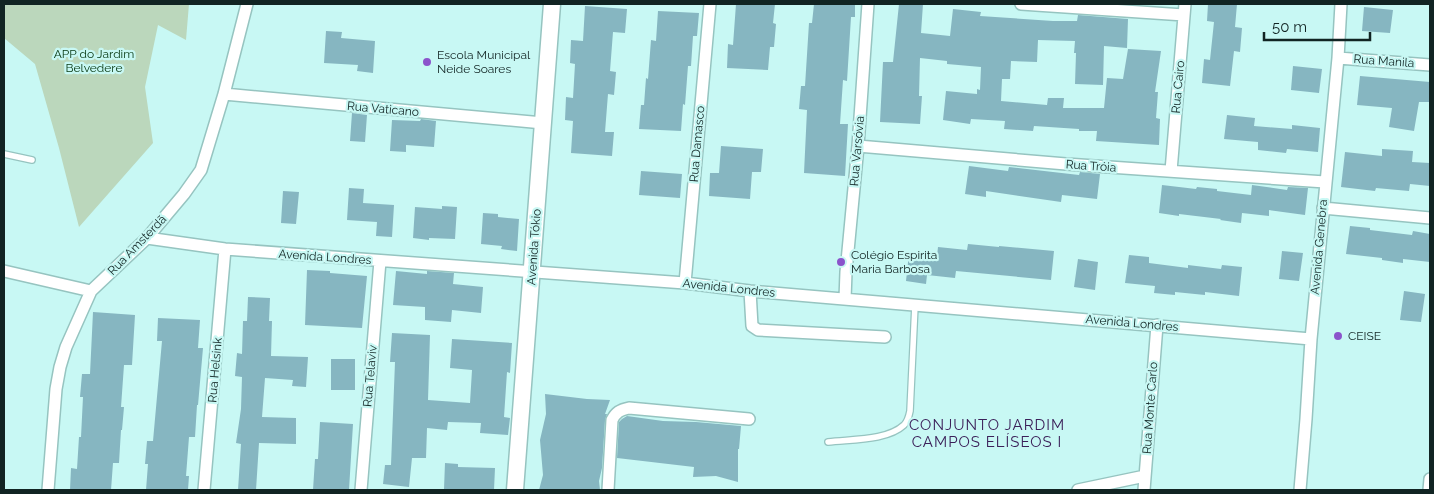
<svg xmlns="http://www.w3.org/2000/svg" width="1434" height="494" viewBox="0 0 1434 494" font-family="Raleway,sans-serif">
  <rect width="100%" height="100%" fill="#c8f8f4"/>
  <path fill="#bbd7bc" d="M 4,4 L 189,4 L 186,40 L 158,25 L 145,87 L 153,143 L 79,227 L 59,148 L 35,64 L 4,38 Z"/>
  <path fill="#86b6c1" d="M 736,4 L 775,4 L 773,23 L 776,24 L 774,47 L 770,47 L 768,70 L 727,68 L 728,44 L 733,45 Z
    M 814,4 L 855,4 L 855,17 L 851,17 L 847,81 L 843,80 L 840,124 L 848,124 L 845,176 L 804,173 L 807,110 L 799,109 L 801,86 L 805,86 L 809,23 L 812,23 Z
    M 899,4 L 923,4 L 921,33 L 950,36 L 953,9 L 981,12 L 980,16 L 1053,21 L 1077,21 L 1078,15 L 1128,19 L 1127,48 L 1104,46 L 1103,85 L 1075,84 L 1076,53 L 1074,53 L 1075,41 L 1038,40 L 1037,62 L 1011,61 L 1010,79 L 1002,79 L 1001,101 L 1047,105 L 1048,98 L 1064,98 L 1063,108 L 1104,108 L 1107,78 L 1123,79 L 1128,49 L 1161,51 L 1155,92 L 1158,92 L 1156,118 L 1160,119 L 1159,145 L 1096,141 L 1097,131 L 1079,131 L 1079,129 L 1034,126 L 1033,131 L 1004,129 L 1005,121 L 971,119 L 970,124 L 943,120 L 946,91 L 977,94 L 977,89 L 980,90 L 981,67 L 947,64 L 947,61 L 920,58 L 919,96 L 922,96 L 920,124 L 880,122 L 883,62 L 893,62 Z
    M 1208,4 L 1237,4 L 1235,27 L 1242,28 L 1240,52 L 1234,51 L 1230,86 L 1202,83 L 1204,59 L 1210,60 L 1214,22 L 1207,21 Z
    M 585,6 L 627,9 L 625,33 L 613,32 L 610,71 L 616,72 L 614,95 L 608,94 L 605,132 L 614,132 L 612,156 L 571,153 L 573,121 L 565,120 L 566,97 L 573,98 L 575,64 L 570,63 L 571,40 L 583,41 Z
    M 1364,7 L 1393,10 L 1390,33 L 1362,31 Z
    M 658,11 L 699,13 L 697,36 L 693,36 L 691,66 L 688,66 L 685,105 L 683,104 L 681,131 L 639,129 L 641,105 L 644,105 L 646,78 L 648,79 L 651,40 L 656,41 Z
    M 326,31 L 342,32 L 341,38 L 375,41 L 373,73 L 357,71 L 358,65 L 324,63 Z
    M 1293,66 L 1322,69 L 1319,93 L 1291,90 Z
    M 1360,76 L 1430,82 L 1430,102 L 1419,102 L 1414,131 L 1389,127 L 1392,108 L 1357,105 Z
    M 352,113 L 367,115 L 365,142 L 350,141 Z
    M 1227,115 L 1255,118 L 1254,126 L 1292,129 L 1292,125 L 1320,128 L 1318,152 L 1287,149 L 1286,153 L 1258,150 L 1258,142 L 1224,139 Z
    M 421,119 L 436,121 L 434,147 L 406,145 L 406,152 L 390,151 L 392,120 L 420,121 Z
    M 721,146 L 763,149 L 761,172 L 752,172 L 750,199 L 709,196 L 710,173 L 719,173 Z
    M 1382,149 L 1413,151 L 1412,162 L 1430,163 L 1430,186 L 1410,184 L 1409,191 L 1376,188 L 1375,191 L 1341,187 L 1345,152 L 1382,156 Z
    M 969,166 L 1008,171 L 1009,167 L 1079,175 L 1080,172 L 1100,174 L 1097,199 L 1062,195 L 1061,202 L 986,191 L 986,197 L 965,194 Z
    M 641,171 L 682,174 L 680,198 L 639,195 Z
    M 1162,185 L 1196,189 L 1197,187 L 1217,189 L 1217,191 L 1251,195 L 1252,185 L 1287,190 L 1288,187 L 1308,188 L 1305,215 L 1269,210 L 1269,216 L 1242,213 L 1241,223 L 1220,220 L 1221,219 L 1179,214 L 1179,216 L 1159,213 Z
    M 349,188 L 364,189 L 363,203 L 394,205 L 392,237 L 376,236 L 377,222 L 347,220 Z
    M 283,191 L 299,192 L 296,224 L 281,223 Z
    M 442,206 L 457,207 L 455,239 L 429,238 L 429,240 L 413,238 L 415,207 L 442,209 Z
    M 483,213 L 498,214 L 498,217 L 519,219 L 517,251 L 501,249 L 502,246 L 481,244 Z
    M 1350,226 L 1370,228 L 1370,230 L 1412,235 L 1413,231 L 1430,234 L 1430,262 L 1403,259 L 1403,263 L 1382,260 L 1382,258 L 1346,254 Z
    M 968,244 L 999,247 L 999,246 L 1054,251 L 1051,280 L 956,271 L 955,278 L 927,275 L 926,284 L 906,281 L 909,253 L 937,256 L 938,247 L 967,250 Z
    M 1282,251 L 1303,253 L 1299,281 L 1279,279 Z
    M 1129,255 L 1149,257 L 1149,263 L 1188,268 L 1188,265 L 1221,269 L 1222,265 L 1242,267 L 1239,296 L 1205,292 L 1205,295 L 1175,292 L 1175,295 L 1154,293 L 1155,286 L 1125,283 Z
    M 1078,259 L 1098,262 L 1095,290 L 1074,287 Z
    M 307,270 L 330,271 L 330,273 L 367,276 L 362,328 L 305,325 Z
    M 396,271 L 427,274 L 427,271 L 454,273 L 453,284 L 483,287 L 481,313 L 452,310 L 451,322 L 425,320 L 425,307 L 393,305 Z
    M 1404,291 L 1425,294 L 1421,322 L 1400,320 Z
    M 248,297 L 270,298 L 269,321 L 272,321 L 271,356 L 308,357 L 306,387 L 292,386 L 293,380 L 265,378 L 262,417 L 296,418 L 296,444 L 259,443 L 256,490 L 238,490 L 241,444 L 236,443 L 241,409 L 242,377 L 235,376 L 237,353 L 242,354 L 243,321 L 247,321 Z
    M 93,312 L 135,315 L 132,365 L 124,365 L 121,407 L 124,407 L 122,430 L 121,430 L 119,463 L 113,463 L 111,490 L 70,490 L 71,468 L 77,469 L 79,437 L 81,437 L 83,397 L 80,397 L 82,374 L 90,374 Z
    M 158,318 L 200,320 L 198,348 L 203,348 L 198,405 L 197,405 L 195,437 L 189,437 L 186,476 L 189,476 L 188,490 L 146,490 L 148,464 L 145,464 L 147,441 L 153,441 L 162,341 L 157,341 Z
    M 392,333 L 430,335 L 428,400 L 470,403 L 472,370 L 450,368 L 452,339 L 512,343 L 510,373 L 507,372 L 504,417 L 510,418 L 508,435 L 480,433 L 481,423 L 448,422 L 447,430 L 427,428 L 426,458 L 412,458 L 409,487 L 383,484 L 385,465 L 391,465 L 395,362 L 390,362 Z
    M 331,359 L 355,359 L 355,390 L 331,390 Z
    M 545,394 L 587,399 L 610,400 L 605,414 L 607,414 L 605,420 L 602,468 L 599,481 L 600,490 L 539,490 L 543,475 L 540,440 L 546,414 Z
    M 627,416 L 663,421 L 696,422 L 741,426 L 739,449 L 738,449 L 738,482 L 716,476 L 693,477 L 694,467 L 617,458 L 619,422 L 622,419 Z
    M 320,422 L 353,424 L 349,490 L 313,490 L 315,459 L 318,459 Z
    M 445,463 L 458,464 L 458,467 L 495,468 L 494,490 L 444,489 Z"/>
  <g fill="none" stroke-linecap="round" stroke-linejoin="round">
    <g stroke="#96c4c0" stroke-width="8">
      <path id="lane" d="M 4,154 L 32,160
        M 828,442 C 850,439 887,441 904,425 C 907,422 909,416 910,411 L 915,305"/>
    </g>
    <g stroke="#96c4c0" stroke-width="14">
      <path id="street" d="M 1021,4 L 1184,15
        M 1338,58 L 1430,65
        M 224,94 L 543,123
        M 858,146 L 1066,164 L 1325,182
        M 1171,171 L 1185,4
        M 1323,208 L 1430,218
        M 147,238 L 225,249 L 685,283 L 750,291 L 1311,339
        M 4,271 L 91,291
        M 685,283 L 710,4
        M 750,291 L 752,326 L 758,330 L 885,337
        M 845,299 L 846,272 L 858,146 L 868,4
        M 48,490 L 56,389 L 60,367 L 66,347 L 91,291 L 147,238 L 184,194 L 201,170 L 224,94 L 247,4
        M 204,490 L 225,249
        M 361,490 L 380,261
        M 608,490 L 612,420 C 616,412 620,410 629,408 L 749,419
        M 1078,490 L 1145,476
        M 1144,490 L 1157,325
        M 1300,490 L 1306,419 L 1311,339 L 1338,58 L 1341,4
        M 1429,490 L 1430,479"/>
    </g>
    <g stroke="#96c4c0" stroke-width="19">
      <path id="secondary" d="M 515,490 L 552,4"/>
    </g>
    <use href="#lane" stroke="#fff" stroke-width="5.5"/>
    <use href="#street" stroke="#fff" stroke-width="11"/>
    <use href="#secondary" stroke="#fff" stroke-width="16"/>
  </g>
  <g fill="#8b54cb" stroke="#c8f8f4" stroke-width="2">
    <circle cx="427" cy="62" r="5"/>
    <circle cx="841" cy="262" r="5"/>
    <circle cx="1338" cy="336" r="5"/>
  </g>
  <g text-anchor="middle" stroke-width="4.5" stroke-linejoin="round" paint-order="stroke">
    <g font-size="12" fill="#053610" stroke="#c8f8f4">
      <text x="94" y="58">APP do Jardim<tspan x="94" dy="14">Belvedere</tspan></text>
    </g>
    <g font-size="12" fill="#112423" stroke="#c8f8f4" text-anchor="start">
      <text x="437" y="59">Escola Municipal<tspan x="437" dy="14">Neide Soares</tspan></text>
      <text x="851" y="259">Colégio Espirita<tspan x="851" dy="14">Maria Barbosa</tspan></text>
      <text x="1348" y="340">CEISE</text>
    </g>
    <g font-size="12" fill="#112423" stroke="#c8f8f4">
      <text transform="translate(1384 61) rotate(4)" y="4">Rua Manila</text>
      <text transform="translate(1178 87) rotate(-85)" y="4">Rua Cairo</text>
      <text transform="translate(383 109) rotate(5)" y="4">Rua Vaticano</text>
      <text transform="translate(697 144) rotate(-85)" y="4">Rua Damasco</text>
      <text transform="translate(857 151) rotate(-85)" y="4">Rua Varsóvia</text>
      <text transform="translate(1091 166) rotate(4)" y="4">Rua Tróia</text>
      <text transform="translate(137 245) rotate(-46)" y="4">Rua Amsterdã</text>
      <text transform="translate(534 247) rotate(-86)" y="4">Avenida Tókio</text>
      <text transform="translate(1319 247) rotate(-85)" y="4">Avenida Genebra</text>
      <text transform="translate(325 257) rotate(4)" y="4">Avenida Londres</text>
      <text transform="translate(729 288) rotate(6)" y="4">Avenida Londres</text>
      <text transform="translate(1132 323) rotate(5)" y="4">Avenida Londres</text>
      <text transform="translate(215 370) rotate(-85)" y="4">Rua Helsink</text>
      <text transform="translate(370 376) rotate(-85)" y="4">Rua Telaviv</text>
      <text transform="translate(1150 408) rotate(-86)" y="4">Rua Monte Carlo</text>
    </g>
    <g font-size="15" letter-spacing="1" fill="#3b2059" stroke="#c8f8f4">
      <text x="987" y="430">CONJUNTO JARDIM<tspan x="987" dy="17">CAMPOS ELÍSEOS I</tspan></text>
    </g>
  </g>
  <rect width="1434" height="494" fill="none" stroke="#112423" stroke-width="10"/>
  <path d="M1264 32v8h106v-8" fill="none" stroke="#112423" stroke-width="2.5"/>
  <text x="1272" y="32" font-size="15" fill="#112423" stroke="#c8f8f4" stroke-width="4" paint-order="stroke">50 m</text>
</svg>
